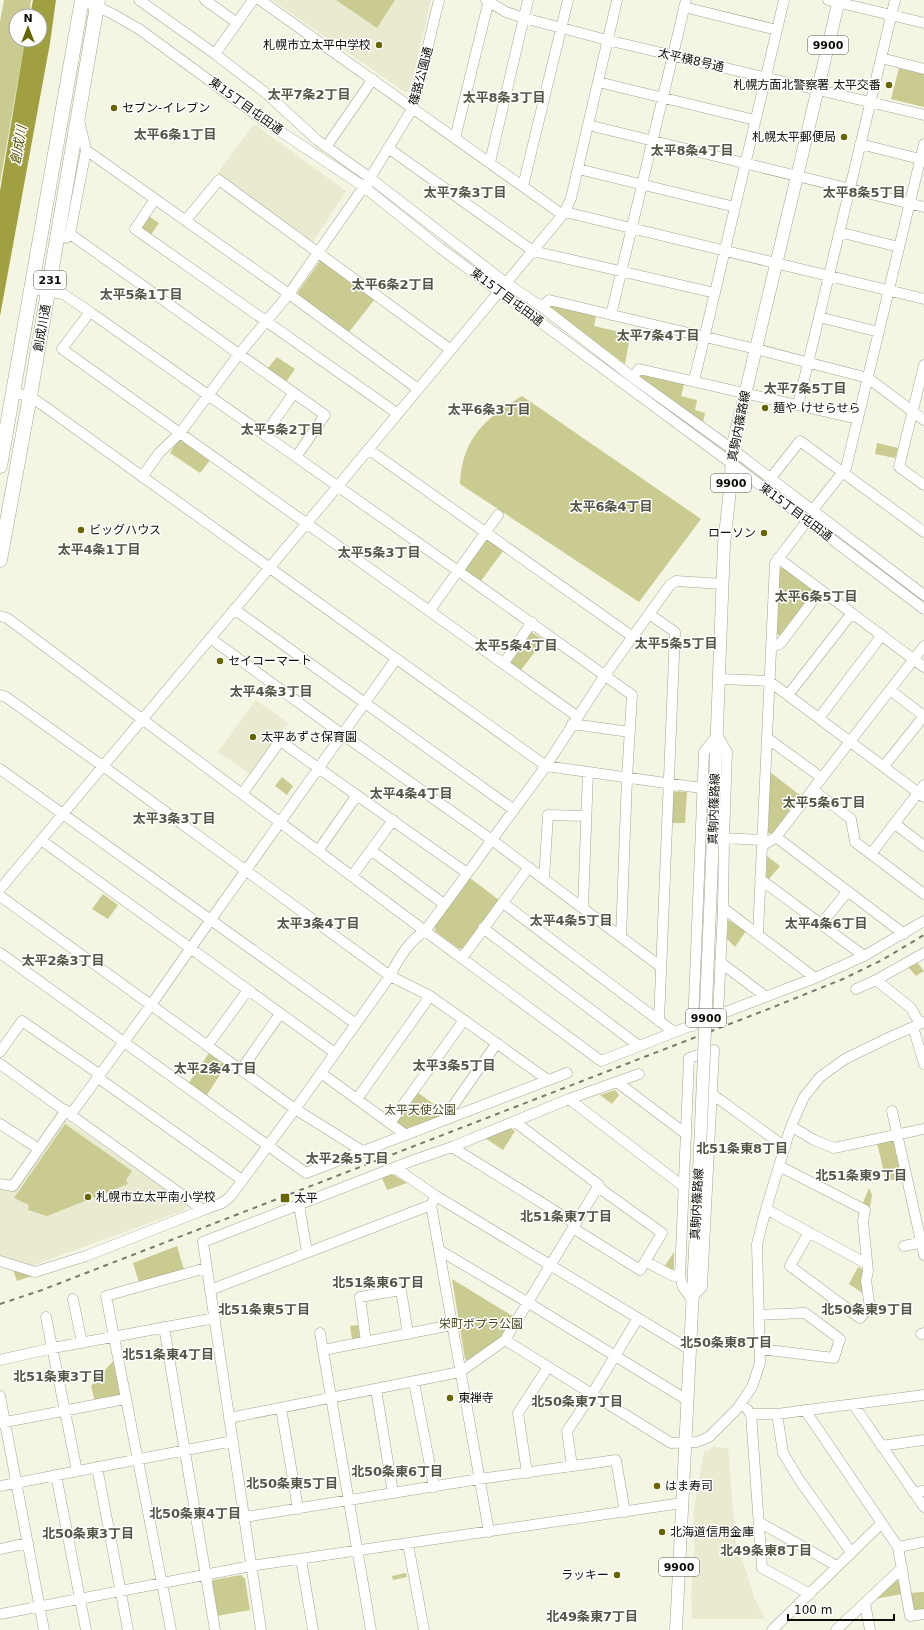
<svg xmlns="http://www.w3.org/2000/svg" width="924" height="1630" viewBox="0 0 924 1630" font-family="'DejaVu Sans','Noto Sans JP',sans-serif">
  <rect width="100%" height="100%" fill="#f4f5e2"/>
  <path fill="#e9ead0" d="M 272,0 L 431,0 L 410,90 L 405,92 Z
    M 254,124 L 346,191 L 313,242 L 217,174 Z
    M 256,700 L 288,723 L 251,775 L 218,752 Z
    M 63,1118 L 184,1202 L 185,1210 L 31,1266 L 0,1256 L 0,1189 L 12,1191 Z
    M 712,1447 L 728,1448 L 736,1547 L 747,1573 L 754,1597 L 765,1619 L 692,1619 L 691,1589 L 695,1546 L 693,1535 L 694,1508 L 704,1451 L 708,1451 Z"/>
  <path fill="#cacb90" d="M 4,0 L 31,0 L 29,16 L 16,16 L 16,40 L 25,40 L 0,183 L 0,21 Z
    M 336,0 L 395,0 L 377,28 Z
    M 899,68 L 924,74 L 924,107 L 891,99 Z
    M 147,215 L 159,223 L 150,236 L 138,228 Z
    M 320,261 L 323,261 L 375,299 L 349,332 L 299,296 L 298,292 Z
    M 550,305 L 596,316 L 594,326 L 624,333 L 622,340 L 629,342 L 625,364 L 549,308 Z
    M 277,357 L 295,369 L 286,382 L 267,369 Z
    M 641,373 L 684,384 L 681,396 L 697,400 L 695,410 L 705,413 L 703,422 L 639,376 Z
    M 522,396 L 701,519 L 639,602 L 460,484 C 462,438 486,418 522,396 Z
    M 179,439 L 210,460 L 200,473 L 170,453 Z
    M 877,443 L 898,448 L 895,458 L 875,454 Z
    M 486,532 L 506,547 L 478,585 L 458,570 Z
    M 784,567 L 814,589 L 814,593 L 781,636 L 776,634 L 779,569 Z
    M 530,631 L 544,640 L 521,670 L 508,661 Z
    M 770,772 L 801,796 L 773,834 L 768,833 Z
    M 282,777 L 293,786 L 287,795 L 275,786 Z
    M 671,791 L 687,792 L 685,823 L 670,823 Z
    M 767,856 L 780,866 L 769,879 L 766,877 Z
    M 470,878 L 499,900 L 463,948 L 459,949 L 435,931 L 435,926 Z
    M 103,894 L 118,905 L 108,919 L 92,909 Z
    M 728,920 L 746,931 L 735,947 L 727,939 Z
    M 917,962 L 924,971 L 916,976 L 908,967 Z
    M 209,1053 L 226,1066 L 206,1096 L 188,1084 Z
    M 615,1090 L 619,1095 L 612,1104 L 600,1095 Z
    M 417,1092 L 443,1111 L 438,1117 L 405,1129 L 397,1123 L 397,1120 Z
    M 65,1124 L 132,1171 L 126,1180 L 128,1184 L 47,1216 L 28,1210 L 29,1205 L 14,1198 Z
    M 509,1127 L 515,1131 L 503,1150 L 482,1136 Z
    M 893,1139 L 895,1141 L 903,1178 L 886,1181 L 877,1143 Z
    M 392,1174 L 407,1183 L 387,1190 L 382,1178 Z
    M 869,1188 L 872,1195 L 870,1207 L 863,1203 Z
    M 177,1246 L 184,1270 L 139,1282 L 133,1263 Z
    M 674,1252 L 674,1269 L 670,1271 L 664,1267 Z
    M 858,1267 L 866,1271 L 864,1294 L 849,1284 Z
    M 13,1270 L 32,1276 L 17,1281 Z
    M 452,1279 L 514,1317 L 502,1337 L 469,1361 L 465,1359 Z
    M 358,1325 L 360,1338 L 352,1339 L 350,1326 Z
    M 114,1360 L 121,1392 L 119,1396 L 95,1402 L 91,1386 Z
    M 406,1573 L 407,1577 L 393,1580 L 392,1576 Z
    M 241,1575 L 245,1579 L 250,1610 L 217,1616 L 211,1583 L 213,1580 Z
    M 895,1579 L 900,1583 L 902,1594 L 875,1599 Z
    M 924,1592 L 924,1609 L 915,1610 L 913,1609 L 910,1593 Z"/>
  <path fill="#a1a040" d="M 33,0 L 56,0 L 50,43 L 0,316 L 0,191 L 25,40 L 40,40 L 40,16 L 30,16 Z"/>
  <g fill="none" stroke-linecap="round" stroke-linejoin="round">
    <g stroke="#a4a594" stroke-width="11">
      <path id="minor" d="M 81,0 L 111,13 L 139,29 L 266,122 L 363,186 L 440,248 L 731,463 L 924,609
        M 139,0 L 215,54 L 267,94 L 317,140 L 370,178 L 506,283 L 542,307 L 636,380 L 732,449 L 924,595
        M 205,0 L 237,23
        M 260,0 L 563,215
        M 486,0 L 506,12 L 524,18 L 607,40 L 924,115
        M 828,0 L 924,23
        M 684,7 L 777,30
        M 215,54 L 253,0
        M 881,58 L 924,69
        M 598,82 L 755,120
        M 588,125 L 924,207
        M 455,138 L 489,0
        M 860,144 L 920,159
        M 326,147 L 373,79
        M 388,148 L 533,251 L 715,293
        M 86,150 L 289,294 L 418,389
        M 490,162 L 528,0
        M 578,169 L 735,207
        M 523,186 L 568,0
        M 155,199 L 135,229 L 398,414
        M 565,212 L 924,299
        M 186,220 L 219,180 L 451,350
        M 839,232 L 899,247
        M 70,234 L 325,415 L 296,457
        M 66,238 L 70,234 L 86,150 L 79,120
        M 31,289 L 63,294 L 90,312 L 478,585 L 632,695 L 627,778 L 621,937
        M 542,307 L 549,300 L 756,349 L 868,378 L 924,420
        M 90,312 L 62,349 L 578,717
        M 611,315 L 686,0
        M 819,317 L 879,332
        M 924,365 L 899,467 L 924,485
        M 633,377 L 639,369 L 858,419
        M 694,381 L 784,0
        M 13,393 L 30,396 L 546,766 L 701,788
        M 798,405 L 895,0
        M 265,434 L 294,393
        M 368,449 L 633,637
        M 142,477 L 159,453 L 180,433 L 239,354 L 289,294 L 370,178 L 409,114 L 413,108 L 439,0
        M 770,479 L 800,441 L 924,532
        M 812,511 L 846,468 L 924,144
        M 778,558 L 924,667
        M 234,609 L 514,810
        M 430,610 L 498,515
        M 649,614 L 675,632 L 659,1021
        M 0,616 L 7,618 L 425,931 L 546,766 L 605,675 L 670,585 L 676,581 L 723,584
        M 210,638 L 339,732 L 492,840 L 661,967
        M 771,646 L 780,644 L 821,590
        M 504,663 L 532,622
        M 720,679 L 769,681 L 924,797
        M 890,690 L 924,716
        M 0,695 L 6,697 L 111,772 L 390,976 L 430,996 L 548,1080
        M 788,695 L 852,613
        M 819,718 L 882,635
        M 572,724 L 630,732
        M 767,738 L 822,778
        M 884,766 L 924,716
        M 0,769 L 356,1024
        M 813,790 L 851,819 L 855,842 L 924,894
        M 242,794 L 280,741 L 467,873
        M 895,824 L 924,846
        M 776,837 L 904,934
        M 724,838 L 762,840
        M 41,840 L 335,1053
        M 762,846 L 776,837 L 924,646
        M 318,851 L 357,795
        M 372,851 L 444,904
        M 871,854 L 924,785
        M 352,876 L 393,820
        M 544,879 L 548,815 L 586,816
        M 760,879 L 864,956
        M 0,889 L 338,486 L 565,212 L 571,198 L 617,0
        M 0,896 L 295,1109 L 364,1152
        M 503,903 L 674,1032
        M 583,908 L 588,772
        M 723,908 L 815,978
        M 821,924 L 848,891
        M 483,928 L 639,1046
        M 758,934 L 775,563 L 807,521
        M 0,953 L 306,1173 L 567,1073
        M 462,958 L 529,867
        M 720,962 L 765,996
        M 876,980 L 911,1008 L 920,1024
        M 856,989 L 876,980 L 924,953
        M 718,1015 L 815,978 L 864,956 L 924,921
        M 913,1027 L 924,1064
        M 207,1046 L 248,990
        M 714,1050 L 702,1287 L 691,1298 L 683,1287 L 680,1277 L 689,1058 Z
        M 0,1052 L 22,1021 L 99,1074
        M 0,1064 L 203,1210 L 222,1203 L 230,1197 L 301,1101 L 390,976 C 398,959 409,941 425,931 L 601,1061 L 718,1015 L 723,908 L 724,838 L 727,752 L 717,735 L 704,752 L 693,1026
        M 241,1070 L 280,1014
        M 321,1073 L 406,1135
        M 97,1077 L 242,1180
        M 617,1082 L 686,1134
        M 712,1094 L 785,1147
        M 357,1099 L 430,996
        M 569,1099 L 684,1187
        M 892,1111 L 924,1255
        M 71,1114 L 151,1005 L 190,949 L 396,659
        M 443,1120 L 497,1043
        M 390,1123 L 464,1020
        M 0,1124 L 39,1149
        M 791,1126 L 814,1140 L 834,1148 L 924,1129
        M 452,1147 L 576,1224
        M 779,1166 L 865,1210 L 863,1221 L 868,1271 L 866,1281 L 870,1307 L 860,1318 L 790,1266 L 809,1232
        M 395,1168 L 436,1196 L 689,1349
        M 0,1184 L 13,1186 L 66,1110
        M 436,1196 L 431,1205 L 489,1532
        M 299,1205 L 307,1252
        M 766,1209 L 867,1264
        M 573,1228 L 640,1270 L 662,1233 L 598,1187
        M 904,1246 L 924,1242
        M 439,1250 L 532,1305 L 687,1400
        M 0,1261 L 35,1272 L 86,1256 L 203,1210
        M 645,1261 L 671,1275 L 680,1277
        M 210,1290 L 431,1205
        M 73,1299 L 82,1343
        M 759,1315 L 805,1313 L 840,1339 L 834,1358 L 760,1349
        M 46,1317 L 77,1471
        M 164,1327 L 215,1630
        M 320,1333 L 371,1630
        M 921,1334 L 924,1333
        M 505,1340 L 671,1443 L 697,1442 L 709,1437 L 737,1409 L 752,1387 L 760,1363 L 757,1244 L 766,1209 L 791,1126 L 804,1097 L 820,1077 L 845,1059 L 888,1038 L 924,1022
        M 366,1342 L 360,1297 L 401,1290 L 408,1334
        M 323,1350 L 452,1325
        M 0,1360 L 53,1348 L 215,1318
        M 414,1382 L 434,1487
        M 376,1389 L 393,1493
        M 0,1396 L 44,1630
        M 853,1404 L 924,1507
        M 281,1408 L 298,1509
        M 747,1409 L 751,1414 L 777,1414 L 924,1395
        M 805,1410 L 898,1547 L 910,1616 L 924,1614
        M 751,1414 L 762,1568 L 810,1594
        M 777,1414 L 783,1453 L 800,1481 L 851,1552
        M 229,1418 L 460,1372 L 505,1340 L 599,1185 L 515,1122
        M 0,1423 L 125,1399
        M 881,1446 L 924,1440
        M 572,1466 L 567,1431 L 592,1394 L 638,1318
        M 97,1467 L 128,1630
        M 527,1473 L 518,1413 L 548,1367
        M 56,1475 L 86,1630
        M 0,1486 L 233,1441
        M 913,1492 L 924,1491
        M 245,1517 L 479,1479 L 616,1460 L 625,1512
        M 759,1522 L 837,1566
        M 408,1544 L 424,1630
        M 898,1547 L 924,1542
        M 0,1549 L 28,1543
        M 301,1559 L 313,1630
        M 865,1603 L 870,1630
        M 0,1614 L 251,1566 L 682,1503
        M 171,1630 L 106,1296 L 206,1268
        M 261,1630 L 203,1242 L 414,1160 L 452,1147 L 569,1099 L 639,1074
        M 772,1630 L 882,1523
        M 836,1630 L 902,1568"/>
    </g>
    <g stroke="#a4a594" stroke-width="13">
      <path id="major" d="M 711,886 L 724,544 L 731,481 L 732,449 L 839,0
        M 676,1630 L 700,1150"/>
    </g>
    <g stroke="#a4a594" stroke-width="15">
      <path id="highway" d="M 0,466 L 82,0
        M 0,560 L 30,396 L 98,0"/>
    </g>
    <use href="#minor" stroke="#fff" stroke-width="10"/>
    <use href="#major" stroke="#fff" stroke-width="12"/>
    <use href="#highway" stroke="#fff" stroke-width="14"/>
    <path stroke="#797a6e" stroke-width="2" stroke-dasharray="5 5" stroke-linecap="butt" d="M 0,1304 L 42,1290 L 771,1008 L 843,979 L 882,960 L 924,935"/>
    <g stroke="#a4a594" stroke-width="13" stroke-linecap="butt">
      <path id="major-bridge" d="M 700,1150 L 711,886"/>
    </g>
    <use href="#major-bridge" stroke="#fff" stroke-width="12"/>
  </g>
  <g fill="#676500" stroke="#fff" stroke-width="1.5">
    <circle cx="379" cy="45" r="4"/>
    <circle cx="889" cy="85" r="4"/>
    <circle cx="114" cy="108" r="4"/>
    <circle cx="844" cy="137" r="4"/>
    <circle cx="765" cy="408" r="4"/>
    <circle cx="81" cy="530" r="4"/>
    <circle cx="764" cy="533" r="4"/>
    <circle cx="220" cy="661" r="4"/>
    <circle cx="253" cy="737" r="4"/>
    <circle cx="88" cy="1197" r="4"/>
    <rect x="280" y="1193" width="10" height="10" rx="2"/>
    <circle cx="450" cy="1398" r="4"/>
    <circle cx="657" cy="1486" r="4"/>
    <circle cx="662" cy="1532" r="4"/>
    <circle cx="617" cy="1575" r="4"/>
  </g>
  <g text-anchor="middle" stroke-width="3" stroke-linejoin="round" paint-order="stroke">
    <g fill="#fff" stroke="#565651" stroke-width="1">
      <rect x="808" y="36" width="40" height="18" rx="3"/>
      <rect x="34" y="271" width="32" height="18" rx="3"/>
      <rect x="711" y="474" width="40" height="18" rx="3"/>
      <rect x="686" y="1009" width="40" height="18" rx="3"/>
      <rect x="659" y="1558" width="40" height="18" rx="3"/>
    </g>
    <g font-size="11" font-weight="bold" fill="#0d0d07">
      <text x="828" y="49">9900</text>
      <text x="50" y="284">231</text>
      <text x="731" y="487">9900</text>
      <text x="706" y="1022">9900</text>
      <text x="679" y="1571">9900</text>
    </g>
    <g font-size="12" fill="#0d0d07" stroke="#fff" text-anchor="start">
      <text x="371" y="49" text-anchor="end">札幌市立太平中学校</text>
      <text x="881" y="89" text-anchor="end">札幌方面北警察署 太平交番</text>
      <text x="122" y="112">セブン-イレブン</text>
      <text x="836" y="141" text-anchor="end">札幌太平郵便局</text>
      <text x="773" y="412">麺や けせらせら</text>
      <text x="89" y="534">ビッグハウス</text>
      <text x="756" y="537" text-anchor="end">ローソン</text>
      <text x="228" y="665">セイコーマート</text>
      <text x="261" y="741">太平あずさ保育園</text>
      <text x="96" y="1201">札幌市立太平南小学校</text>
      <text x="294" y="1202">太平</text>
      <text x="458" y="1402">東禅寺</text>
      <text x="665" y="1490">はま寿司</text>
      <text x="670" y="1536">北海道信用金庫</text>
      <text x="609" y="1579" text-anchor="end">ラッキー</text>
    </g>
    <g font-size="12" fill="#0d0d07" stroke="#fff">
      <text transform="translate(691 60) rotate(13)" y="4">太平横8号通</text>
      <text transform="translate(421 76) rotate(-75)" y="4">篠路公園通</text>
      <text transform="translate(246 106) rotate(36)" y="4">東15丁目屯田通</text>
      <text transform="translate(507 297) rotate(37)" y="4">東15丁目屯田通</text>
      <text transform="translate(42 328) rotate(-80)" y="4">創成川通</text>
      <text transform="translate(739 426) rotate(-79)" y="4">真駒内篠路線</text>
      <text transform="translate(796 512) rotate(37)" y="4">東15丁目屯田通</text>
      <text transform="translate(714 809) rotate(-88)" y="4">真駒内篠路線</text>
      <text transform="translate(697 1204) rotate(-87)" y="4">真駒内篠路線</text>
    </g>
    <g font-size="12" fill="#484821" stroke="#fff">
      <text x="420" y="1114">太平天使公園</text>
      <text x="481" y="1328">栄町ポプラ公園</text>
    </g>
    <g font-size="13" font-weight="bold" fill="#555646" stroke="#fff">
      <text x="309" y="99">太平7条2丁目</text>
      <text x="504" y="102">太平8条3丁目</text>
      <text x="175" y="139">太平6条1丁目</text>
      <text x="692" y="155">太平8条4丁目</text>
      <text x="465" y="197">太平7条3丁目</text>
      <text x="864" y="197">太平8条5丁目</text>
      <text x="393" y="289">太平6条2丁目</text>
      <text x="141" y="299">太平5条1丁目</text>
      <text x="658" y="340">太平7条4丁目</text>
      <text x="805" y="393">太平7条5丁目</text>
      <text x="489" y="414">太平6条3丁目</text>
      <text x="282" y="434">太平5条2丁目</text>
      <text x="611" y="511">太平6条4丁目</text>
      <text x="99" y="554">太平4条1丁目</text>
      <text x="379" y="557">太平5条3丁目</text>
      <text x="816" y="601">太平6条5丁目</text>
      <text x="676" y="648">太平5条5丁目</text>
      <text x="516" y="650">太平5条4丁目</text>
      <text x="271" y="696">太平4条3丁目</text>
      <text x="411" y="798">太平4条4丁目</text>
      <text x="824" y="807">太平5条6丁目</text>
      <text x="174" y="823">太平3条3丁目</text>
      <text x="571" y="925">太平4条5丁目</text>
      <text x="318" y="928">太平3条4丁目</text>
      <text x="826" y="928">太平4条6丁目</text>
      <text x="63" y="965">太平2条3丁目</text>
      <text x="454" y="1070">太平3条5丁目</text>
      <text x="215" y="1073">太平2条4丁目</text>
      <text x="742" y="1153">北51条東8丁目</text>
      <text x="347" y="1163">太平2条5丁目</text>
      <text x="861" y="1180">北51条東9丁目</text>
      <text x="566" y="1221">北51条東7丁目</text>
      <text x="378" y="1287">北51条東6丁目</text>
      <text x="264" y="1314">北51条東5丁目</text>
      <text x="867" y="1314">北50条東9丁目</text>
      <text x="726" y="1347">北50条東8丁目</text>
      <text x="168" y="1359">北51条東4丁目</text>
      <text x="59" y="1381">北51条東3丁目</text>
      <text x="577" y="1406">北50条東7丁目</text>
      <text x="397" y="1476">北50条東6丁目</text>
      <text x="292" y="1488">北50条東5丁目</text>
      <text x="195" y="1518">北50条東4丁目</text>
      <text x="88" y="1538">北50条東3丁目</text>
      <text x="766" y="1555">北49条東8丁目</text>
      <text x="592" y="1621">北49条東7丁目</text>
    </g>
    <g font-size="13" font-style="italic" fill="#525105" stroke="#fff">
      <text transform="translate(18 145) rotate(-80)" y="5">創成川</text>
    </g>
  </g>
  <g transform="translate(28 28)"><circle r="19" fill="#ffffff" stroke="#9e9e9c"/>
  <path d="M0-3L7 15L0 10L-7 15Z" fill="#676500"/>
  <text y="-6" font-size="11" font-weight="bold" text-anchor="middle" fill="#0d0d07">N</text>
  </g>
  <path d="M788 1614v6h106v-6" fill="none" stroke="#0d0d07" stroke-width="2"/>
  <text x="794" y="1614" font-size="12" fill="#0d0d07" stroke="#ffffff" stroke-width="3" paint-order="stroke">100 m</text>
</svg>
